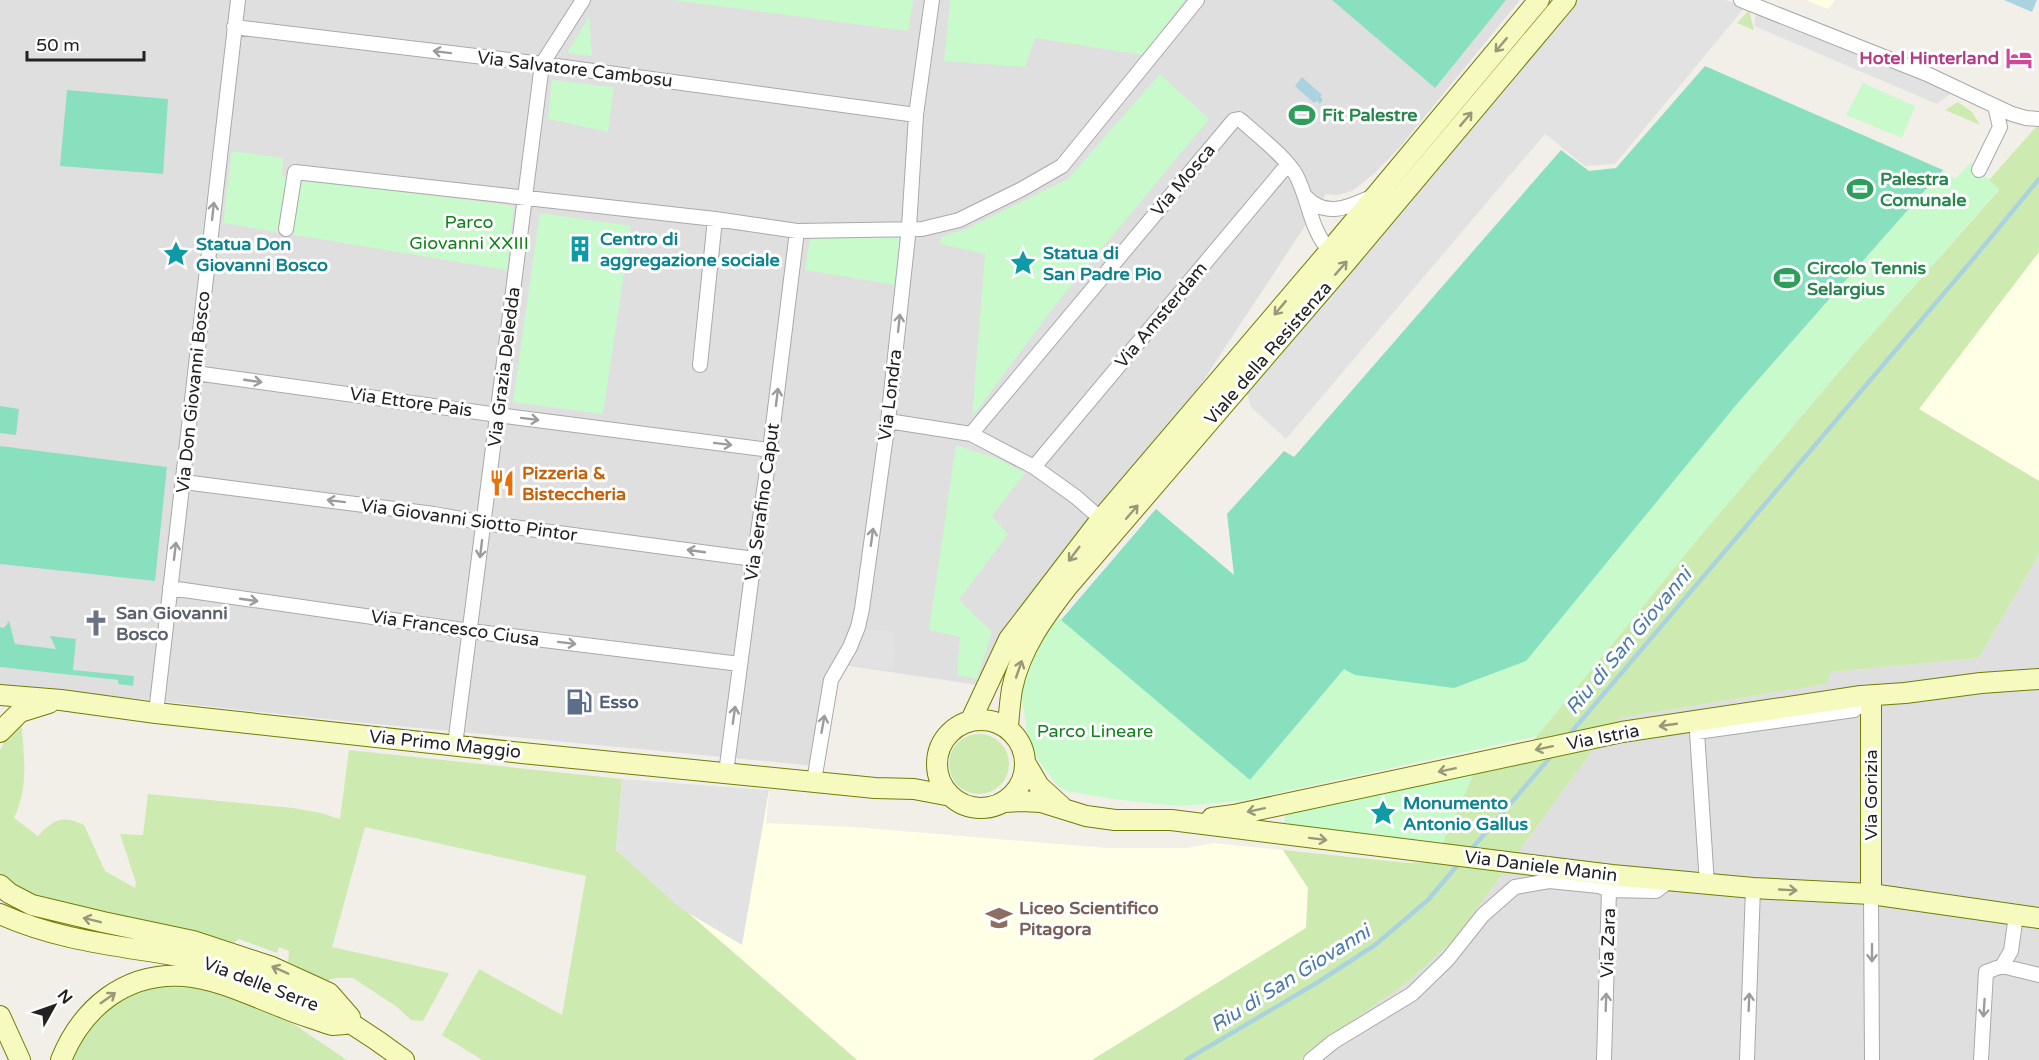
<svg xmlns="http://www.w3.org/2000/svg" width="2039" height="1060" viewBox="0 0 2039 1060" font-family="'Varela Round',sans-serif">
  <rect width="100%" height="100%" fill="#f2efe9"/>
  <path fill="#e0dfdf" d="M 0,0 L 1520,0 L 1399,148 L 1375,173 L 1352,191 L 1337,195 L 1326,194 L 1109,524 L 978,685 L 843,665 L 816,766 L 355,722 L 0,684 Z
    M 2039,554 L 2039,1060 L 1301,1060 L 1326,1039 L 1404,985 L 1454,940 L 1595,747 L 1620,718 L 1825,684 L 1830,672 L 1979,658 Z"/>
  <path fill="#ffffe5" d="M 1806,0 L 1835,0 L 1828,9 Z
    M 2039,245 L 2039,481 L 1919,409 Z
    M 622,779 L 769,790 L 766,823 L 853,827 L 1107,848 L 1186,848 L 1213,843 L 1283,850 L 1308,888 L 1306,928 L 1092,1060 L 857,1060 L 616,850 Z"/>
  <path fill="#cdebb0" d="M 1749,10 L 1754,30 L 1737,23 Z
    M 1958,102 L 1972,112 L 1980,125 L 1945,110 Z
    M 2036,127 L 2039,127 L 2039,252 L 1919,409 L 2039,481 L 2039,554 L 1979,658 L 1831,672 L 1826,684 L 1620,718 L 1595,747 L 1454,940 L 1404,985 L 1326,1039 L 1301,1060 L 1092,1060 L 1306,928 L 1308,888 L 1283,850 L 1408,863 L 1434,862 L 1475,771 L 1509,767 L 1537,736 L 1696,541 L 1854,354 L 1999,190 L 1989,180 Z
    M 21,721 C 24,752 29,789 14,818 L 38,836 C 54,819 62,815 84,825 L 105,871 L 135,888 L 136,883 L 120,834 L 143,835 L 148,794 L 293,808 L 321,813 L 340,819 L 349,750 L 622,779 L 616,850 L 857,1060 L 482,1060 L 442,1035 L 479,969 L 562,1015 L 586,876 L 365,827 L 332,947 L 449,973 L 423,1021 L 411,1020 L 397,1007 L 353,978 L 336,978 L 325,981 L 288,962 L 289,951 L 279,947 L 277,953 L 239,939 L 229,946 L 31,894 L 4,880 L 0,874 L 0,750 L 6,739 Z
    M949 764a30 30 0 1 1 60 0a30 30 0 1 1-60 0Z
    M 166,987 L 194,988 L 219,994 L 264,1011 L 289,1021 L 347,1060 L 67,1060 L 89,1022 L 124,996 L 143,989 Z"/>
  <path fill="#c8facc" d="M 672,0 L 913,0 L 908,31 Z
    M 950,0 L 1185,0 L 1143,55 L 1035,38 L 1025,67 L 944,61 Z
    M 589,17 L 592,56 L 567,53 Z
    M 1160,74 L 1209,119 L 1056,304 L 972,417 L 985,254 L 940,244 L 941,237 L 966,229 L 1068,179 Z
    M 552,80 L 614,87 L 608,132 L 548,119 Z
    M 1863,83 L 1915,106 L 1902,138 L 1846,115 Z
    M 232,151 L 283,158 L 282,176 L 514,206 L 507,270 L 223,223 Z
    M 1971,162 L 1999,189 L 1854,354 L 1696,541 L 1537,736 L 1241,801 L 1179,806 L 1111,799 L 1067,791 L 1058,786 L 1038,760 L 1027,731 L 1021,693 L 1037,650 L 1051,627 L 1059,618 L 1250,780 L 1344,669 L 1736,405 L 1943,170 L 1955,179 Z
    M 540,213 L 631,226 L 603,414 L 513,402 Z
    M 900,236 L 896,285 L 805,270 L 810,238 Z
    M 956,445 L 996,458 L 1025,473 L 992,516 L 1008,534 L 959,600 L 992,632 L 977,679 L 957,675 L 960,637 L 929,630 Z
    M 1475,771 L 1443,842 L 1283,827 L 1286,814 Z"/>
  <path fill="#88e0be" d="M 1332,0 L 1506,0 L 1435,88 Z
    M 1705,66 L 1943,170 L 1736,405 L 1526,661 L 1454,688 L 1355,675 L 1344,669 L 1250,780 L 1061,620 L 1156,509 L 1234,575 L 1227,514 L 1284,451 L 1294,457 L 1561,150 L 1589,171 L 1616,168 Z
    M 67,90 L 168,99 L 163,174 L 60,166 Z
    M 0,406 L 19,409 L 16,435 L 0,433 Z
    M 0,446 L 167,467 L 155,581 L 0,564 Z
    M 9,621 L 15,644 L 56,649 L 50,636 L 76,639 L 73,670 L 134,676 L 133,686 L 118,684 L 118,680 L 0,667 L 0,627 L 4,628 Z"/>
  <path fill="#e2e2e2" d="M 1577,0 L 1726,0 L 1745,7 L 1615,164 L 1585,166 L 1545,134 L 1286,439 L 1251,407 L 1246,391 Z
    M 1756,12 L 1953,92 L 1937,104 L 1754,26 Z
    M 866,629 L 895,632 L 893,671 L 848,664 Z
    M 622,779 L 769,790 L 742,945 L 680,908 L 616,850 Z"/>
  <path fill="#aad3df" d="M 2004,0 L 2037,0 L 2032,12 Z
    M 1302,77 L 1322,95 L 1320,97 L 1323,99 L 1320,104 L 1317,101 L 1314,103 L 1295,86 Z"/>
  <g fill="none" stroke-linecap="round" stroke-linejoin="round">
    <path stroke="#aad3df" stroke-width="4.5" d="M 1568,736 L 1974,258 L 2039,179
      M 1469,852 L 1553,754
      M 1186,1060 L 1315,984 L 1375,945 L 1428,900 L 1461,861"/>
    <g stroke="#a9a9a9" stroke-width="16">
      <path id="street" d="M 1741,0 L 1927,74 L 2012,114 L 2026,118 L 2039,119
        M 234,27 L 542,64 L 916,115
        M 1979,170 L 2000,127 L 1995,106
        M 1306,197 C 1326,218 1349,207 1371,197
        M 286,229 L 295,172 L 715,219 L 797,231 L 922,229 L 959,220 L 1022,189 L 1062,166 L 1197,0
        M 700,365 L 715,219
        M 195,373 L 513,417 L 770,450
        M 888,421 L 971,434 L 1034,467 L 1076,497 L 1101,519
        M 971,434 L 1234,120 L 1239,119 L 1243,122 C 1258,136 1287,158 1296,175 C 1309,199 1310,230 1330,251
        M 1034,467 L 1288,164
        M 184,482 L 434,514 L 484,523 L 754,559
        M 170,588 L 470,631 L 740,664
        M 156,713 L 238,0
        M 455,745 L 542,64 L 583,0
        M 726,773 L 754,559 L 770,450 L 797,231
        M 814,781 L 831,680 L 850,647 L 858,627 L 862,609 L 888,421 L 909,227 L 916,115 L 932,0
        M 1707,884 L 1697,732 L 1854,710 L 1871,696
        M 1871,894 L 1872,1060
        M 2002,966 L 2011,951 L 2016,915
        M 1311,1060 L 1333,1042 L 1412,994 L 1448,959 L 1483,915 L 1515,887 L 1549,881 L 1599,886 L 1609,890
        M 1604,1060 L 1609,890 L 1656,891 L 1669,881
        M 1747,1060 L 1753,888
        M 1981,1060 L 1986,972 L 2002,966 L 2039,975"/>
    </g>
    <g stroke="#707d05" stroke-width="22">
      <path id="secondary" d="M 0,695 L 61,700 L 156,713 L 522,753 L 875,788 L 914,789 L 951,796
        M937 764a44 44 0 1 1 88 0a44 44 0 1 1-88 0Z
        M 971,720 L 1009,639 L 1101,519 L 1332,248 L 1539,0
        M 1008,726 C 1009,714 1010,701 1012,689 C 1020,649 1044,617 1068,586 L 1347,261 L 1566,0
        M 0,732 L 20,712 L 49,703
        M 1026,764 L 1039,786 L 1062,807
        M 1004,802 L 1021,801 L 1041,802 L 1086,816 L 1115,820 L 1171,820 L 1612,875 L 1753,888 L 1871,894 L 2039,918
        M 1212,818 L 1234,815 L 1622,732 L 1861,696 L 1905,693 L 1981,683 L 2039,679
        M 0,885 L 9,893 L 32,905 L 103,922 L 193,941 L 272,967 L 329,993 L 350,1017
        M 1871,894 L 1871,696
        M 0,914 C 64,943 128,946 195,959 C 272,975 342,1013 404,1060
        M 0,1016 L 20,1060
        M 61,1060 C 82,1008 125,972 184,976 C 219,979 252,996 284,1008 C 300,1015 316,1019 332,1025 L 345,1024"/>
    </g>
    <use href="#street" stroke="#fff" stroke-width="14"/>
    <use href="#secondary" stroke="#f7fabf" stroke-width="20"/>
  </g>
  <defs><path id="oneway-shaft" d="M-6 0H5M1.5-3L5.5 0L1.5 3" fill="none" stroke-width="1.6" stroke-linecap="round" stroke-linejoin="round" transform="scale(1.5)"/></defs>
  <g stroke="#979978">
    <use href="#oneway-shaft" transform="translate(1501 45) rotate(130)"/>
    <use href="#oneway-shaft" transform="translate(1466 119) rotate(-50)"/>
    <use href="#oneway-shaft" transform="translate(1341 268) rotate(-49)"/>
    <use href="#oneway-shaft" transform="translate(1280 308) rotate(130)"/>
    <use href="#oneway-shaft" transform="translate(1132 512) rotate(-49)"/>
    <use href="#oneway-shaft" transform="translate(1074 554) rotate(127)"/>
    <use href="#oneway-shaft" transform="translate(1019 669) rotate(-71)"/>
    <use href="#oneway-shaft" transform="translate(1668 725) rotate(172)"/>
    <use href="#oneway-shaft" transform="translate(1544 748) rotate(168)"/>
    <use href="#oneway-shaft" transform="translate(1447 770) rotate(168)"/>
    <use href="#oneway-shaft" transform="translate(1256 810) rotate(168)"/>
    <use href="#oneway-shaft" transform="translate(1318 839) rotate(7)"/>
    <use href="#oneway-shaft" transform="translate(1788 890) rotate(3)"/>
    <use href="#oneway-shaft" transform="translate(92 920) rotate(-166)"/>
    <use href="#oneway-shaft" transform="translate(280 970) rotate(-156)"/>
    <use href="#oneway-shaft" transform="translate(108 998) rotate(-35)"/>
  </g>
  <g stroke="#9c9c9c">
    <use href="#oneway-shaft" transform="translate(442 52) rotate(-173)"/>
    <use href="#oneway-shaft" transform="translate(213 211) rotate(-84)"/>
    <use href="#oneway-shaft" transform="translate(899 323) rotate(-84)"/>
    <use href="#oneway-shaft" transform="translate(253 381) rotate(8)"/>
    <use href="#oneway-shaft" transform="translate(777 397) rotate(-83)"/>
    <use href="#oneway-shaft" transform="translate(530 419) rotate(7)"/>
    <use href="#oneway-shaft" transform="translate(723 444) rotate(7)"/>
    <use href="#oneway-shaft" transform="translate(336 501) rotate(-173)"/>
    <use href="#oneway-shaft" transform="translate(872 537) rotate(-82)"/>
    <use href="#oneway-shaft" transform="translate(481 549) rotate(97)"/>
    <use href="#oneway-shaft" transform="translate(175 551) rotate(-83)"/>
    <use href="#oneway-shaft" transform="translate(696 551) rotate(-172)"/>
    <use href="#oneway-shaft" transform="translate(249 600) rotate(8)"/>
    <use href="#oneway-shaft" transform="translate(567 643) rotate(7)"/>
    <use href="#oneway-shaft" transform="translate(734 715) rotate(-82)"/>
    <use href="#oneway-shaft" transform="translate(823 724) rotate(-80)"/>
    <use href="#oneway-shaft" transform="translate(1872 953) rotate(90)"/>
    <use href="#oneway-shaft" transform="translate(1606 1002) rotate(-88)"/>
    <use href="#oneway-shaft" transform="translate(1749 1002) rotate(-88)"/>
    <use href="#oneway-shaft" transform="translate(1984 1008) rotate(94)"/>
  </g>
  <defs>
    <g id="hotel-bare" transform="scale(2.07)"><path d="M-6-4.5h1.5V1H6V5H4.5V3h-9V5H-6ZM-4 0a1.8 1.8 0 1 1 3.6 0ZM.5 0V-2.5h3Q6-2.5 6 0Z" fill="#d1479c" stroke="#fff" stroke-width="2.5" paint-order="stroke"/></g>
    <g id="stadium-bare" transform="scale(2.07)"><path d="M0-5a6.5 5 0 1 0 0 10a6.5 5 0 1 0 0-10ZM-3.5-1.8h7v3.6h-7Z" fill="#2e9e5b" stroke="#fff" stroke-width="2.5" paint-order="stroke"/></g>
    <g id="building-bare" transform="scale(2.07)"><path d="M-4-6H4V6H1V3H-1V6H-4ZM-2.5-4.3h1.7v1.8h-1.7ZM.8-4.3h1.7v1.8H.8ZM-2.5-1h1.7V.8h-1.7ZM.8-1h1.7V.8H.8Z" fill="#0f9aa8" stroke="#fff" stroke-width="2.5" paint-order="stroke"/></g>
    <g id="sight-bare" transform="scale(2.07)"><path d="M0-6L1.8-2.2L6-1.7L2.9 1.2L3.7 5.4L0 3.3L-3.7 5.4L-2.9 1.2L-6-1.7L-1.8-2.2Z" fill="#0f9aa8" stroke="#fff" stroke-width="2.5" paint-order="stroke"/></g>
    <g id="restaurant-bare" transform="scale(2.07)"><path d="M-5-6h1v4h1v-4h1v4h1v-4h1v5L-1.5 .5V6h-2V.5L-5-1ZM5-6V6H3V1.5H1.5Q1.5-4 5-6Z" fill="#e8710a" stroke="#fff" stroke-width="2.5" paint-order="stroke"/></g>
    <g id="church-bare" transform="scale(2.07)"><path d="M-1.2-6h2.4v3.5h3.3v2.4h-3.3V6h-2.4V-.1h-3.3v-2.4h3.3Z" fill="#6b7280" stroke="#fff" stroke-width="2.5" paint-order="stroke"/></g>
    <g id="fuel-bare" transform="scale(2.07)"><path d="M-5.5-6h7V0h2V4h1.3V-2.5L3-4.5l.8-.8L6-3V5H2.5V1h-1V6h-7ZM-4.2-4.7v3.2H.2V-4.7Z" fill="#5c6f8a" stroke="#fff" stroke-width="2.5" paint-order="stroke"/></g>
    <g id="school-bare" transform="scale(2.07)"><path d="M0-5L7-2L0 1L-7-2ZM-4 1L0 2.5L4 1V4Q0 6-4 4Z" fill="#8d6e63" stroke="#fff" stroke-width="2.5" paint-order="stroke"/></g>
  </defs>
  <g fill-rule="evenodd">
    <use href="#hotel-bare" x="2019" y="58"/>
    <use href="#stadium-bare" x="1302" y="115"/>
    <use href="#stadium-bare" x="1860" y="189"/>
    <use href="#building-bare" x="580" y="249"/>
    <use href="#sight-bare" x="176" y="254"/>
    <use href="#sight-bare" x="1023" y="263"/>
    <use href="#stadium-bare" x="1787" y="278"/>
    <use href="#restaurant-bare" x="502" y="483"/>
    <use href="#church-bare" x="96" y="623"/>
    <use href="#fuel-bare" x="579" y="702"/>
    <use href="#sight-bare" x="1383" y="813"/>
    <use href="#school-bare" x="999" y="918"/>
  </g>
  <g text-anchor="middle" stroke-width="6" stroke-linejoin="round" paint-order="stroke">
    <g font-size="18" font-weight="bold" fill="#b23c85" stroke="#fff" text-anchor="end">
      <text x="1999" y="64">Hotel Hinterland</text>
    </g>
    <g font-size="18" fill="#222" stroke="#fff">
      <text transform="translate(575 69) rotate(7)" y="6">Via Salvatore Cambosu</text>
      <text transform="translate(1183 180) rotate(-50)" y="6">Via Mosca</text>
      <text transform="translate(1161 315) rotate(-50)" y="6">Via Amsterdam</text>
      <text transform="translate(1268 353) rotate(-49)" y="6">Viale della Resistenza</text>
      <text transform="translate(504 367) rotate(-83)" y="6">Via Grazia Deledda</text>
      <text transform="translate(193 392) rotate(-84)" y="6">Via Don Giovanni Bosco</text>
      <text transform="translate(890 395) rotate(-83)" y="6">Via Londra</text>
      <text transform="translate(411 402) rotate(8)" y="6">Via Ettore Pais</text>
      <text transform="translate(762 502) rotate(-82)" y="6">Via Serafino Caput</text>
      <text transform="translate(469 520) rotate(8)" y="6">Via Giovanni Siotto Pintor</text>
      <text transform="translate(455 628) rotate(8)" y="6">Via Francesco Ciusa</text>
      <text transform="translate(1603 737) rotate(-11)" y="6">Via Istria</text>
      <text transform="translate(445 744) rotate(6)" y="6">Via Primo Maggio</text>
      <text transform="translate(1871 795) rotate(-90)" y="6">Via Gorizia</text>
      <text transform="translate(1541 866) rotate(7)" y="6">Via Daniele Manin</text>
      <text transform="translate(1608 943) rotate(-88)" y="6">Via Zara</text>
      <text transform="translate(261 984) rotate(21)" y="6">Via delle Serre</text>
    </g>
    <g font-size="18" font-weight="bold" fill="#27864d" stroke="#fff" text-anchor="start">
      <text x="1322" y="121">Fit Palestre</text>
      <text x="1880" y="185">Palestra<tspan x="1880" dy="21">Comunale</tspan></text>
      <text x="1807" y="274">Circolo Tennis<tspan x="1807" dy="21">Selargius</tspan></text>
    </g>
    <g font-size="18" fill="#0c8416" stroke="#fff">
      <text x="469" y="228">Parco<tspan x="469" dy="21">Giovanni XXIII</tspan></text>
      <text x="1095" y="737">Parco Lineare</text>
    </g>
    <g font-size="18" font-weight="bold" fill="#0d838f" stroke="#fff" text-anchor="start">
      <text x="600" y="245">Centro di<tspan x="600" dy="21">aggregazione sociale</tspan></text>
      <text x="196" y="250">Statua Don<tspan x="196" dy="21">Giovanni Bosco</tspan></text>
      <text x="1043" y="259">Statua di<tspan x="1043" dy="21">San Padre Pio</tspan></text>
      <text x="1403" y="809">Monumento<tspan x="1403" dy="21">Antonio Gallus</tspan></text>
    </g>
    <g font-size="18" font-weight="bold" fill="#c56008" stroke="#fff" text-anchor="start">
      <text x="522" y="479">Pizzeria &amp;<tspan x="522" dy="21">Bisteccheria</tspan></text>
    </g>
    <g font-size="18" font-weight="bold" fill="#5b616d" stroke="#fff" text-anchor="start">
      <text x="116" y="619">San Giovanni<tspan x="116" dy="21">Bosco</tspan></text>
    </g>
    <g font-size="18" font-weight="bold" fill="#4e5e75" stroke="#fff" text-anchor="start">
      <text x="599" y="708">Esso</text>
    </g>
    <g font-size="18" font-weight="bold" fill="#785e54" stroke="#fff" text-anchor="start">
      <text x="1019" y="914">Liceo Scientifico<tspan x="1019" dy="21">Pitagora</tspan></text>
    </g>
    <g font-size="20" font-style="italic" fill="#4a7aab" stroke="#fff">
      <text transform="translate(1628 641) rotate(-50)" y="7">Riu di San Giovanni</text>
      <text transform="translate(1290 978) rotate(-32)" y="7">Riu di San Giovanni</text>
    </g>
  </g>
  <g transform="translate(54 1006) rotate(50)" stroke="#ffffff" stroke-width="4.5" paint-order="stroke">
  <path d="M0-4.5L10 22L0 15L-10 22Z" fill="#222222"/>
  <text y="-9" font-size="16" font-weight="bold" text-anchor="middle" fill="#222222">N</text>
  </g>
  <path d="M27 51v9h117v-9" fill="none" stroke="#222222" stroke-width="3"/>
  <text x="36" y="51" font-size="18" fill="#222222" stroke="#ffffff" stroke-width="4.5" paint-order="stroke">50 m</text>
</svg>
